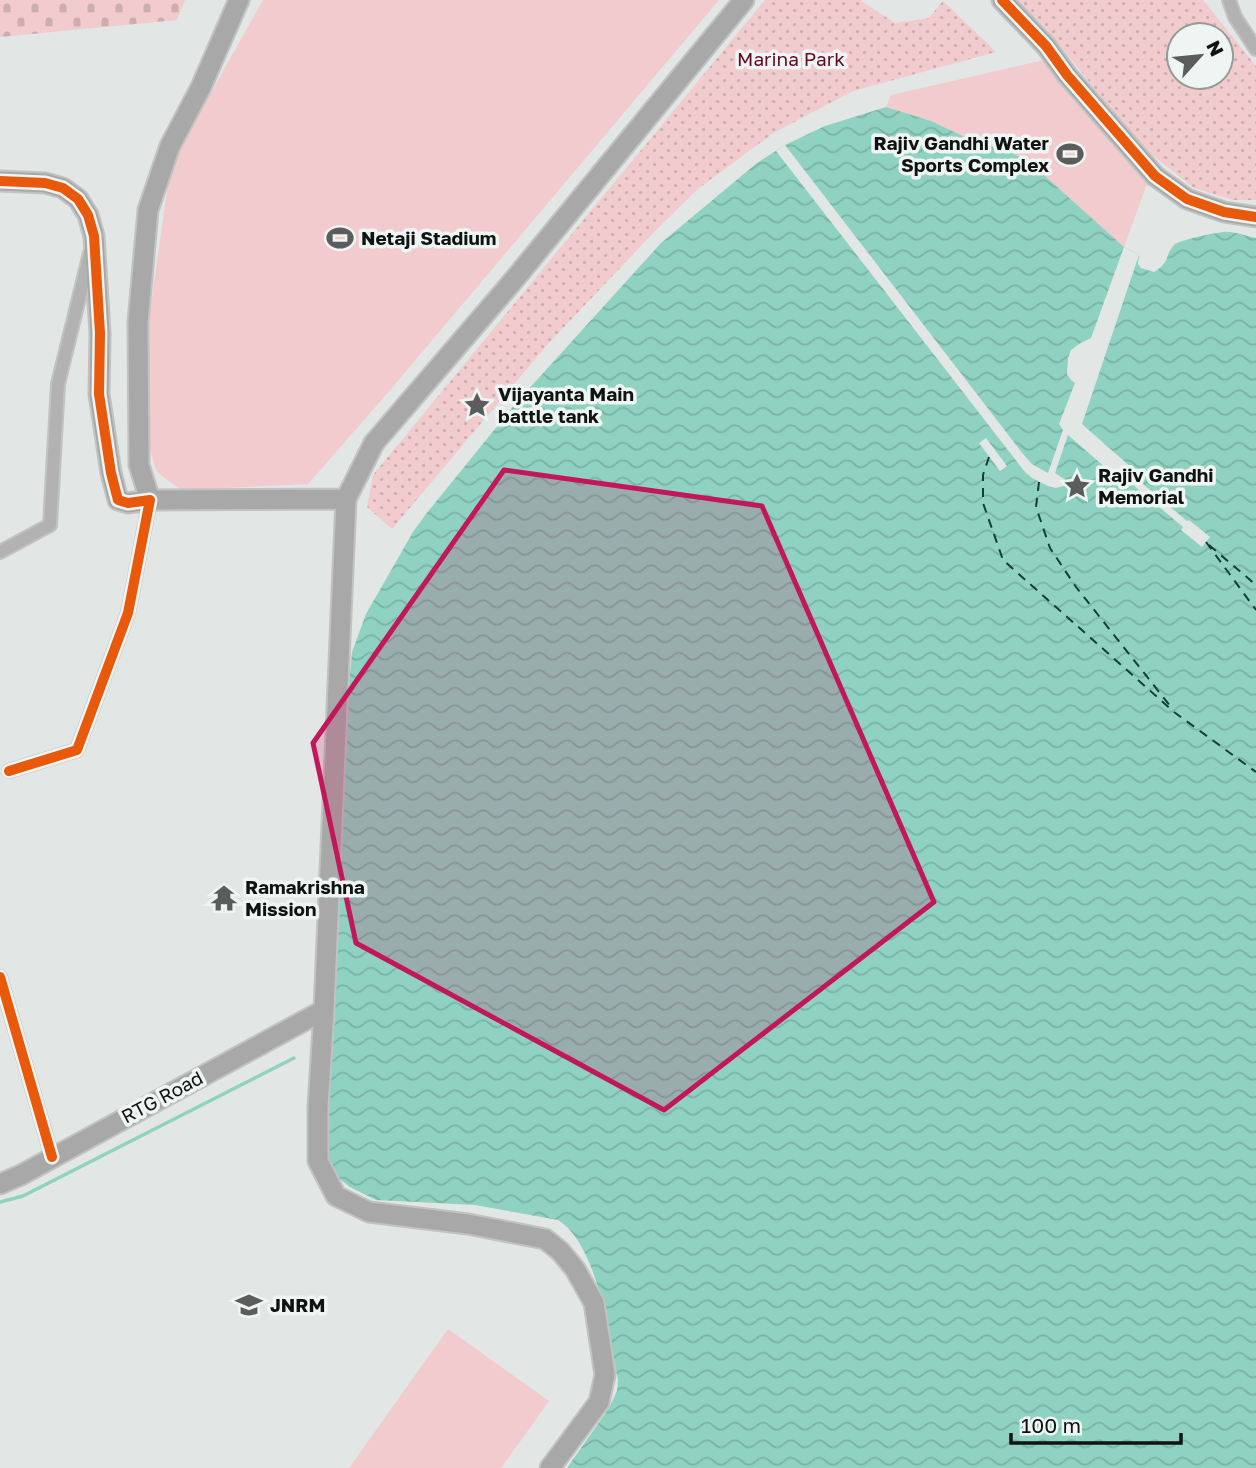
<svg xmlns="http://www.w3.org/2000/svg" width="1256" height="1468" viewBox="0 0 1256 1468" font-family="'Golos Text',sans-serif">
  <defs>
    <pattern id="cemetery-stones" width="16" height="16" patternUnits="userSpaceOnUse" patternTransform="scale(1.75)"><rect width="16" height="16" fill="#f1cbcd"/><path d="M2 7V4a2 2 0 0 1 4 0v3zM10 15v-3a2 2 0 0 1 4 0v3z" fill="#ceadaf"/></pattern>
    <pattern id="park-dots" width="8" height="8" patternUnits="userSpaceOnUse" patternTransform="scale(1.75)"><rect width="8" height="8" fill="#f1cbcd"/><path d="M2 2h.1M6 6h.1" fill="none" stroke="#ceadaf" stroke-width="1.8" stroke-linecap="round"/></pattern>
    <pattern id="water-waves" width="16" height="10" patternUnits="userSpaceOnUse" patternTransform="scale(1.75)"><rect width="16" height="10" fill="#8fd2c1"/><path d="M0 5q4-4 8 0t8 0" fill="none" stroke="#7ab3a5"/></pattern>
  </defs>
  <rect width="100%" height="100%" fill="#e2e6e4"/>
  <path fill="url(#cemetery-stones)" d="M 0,0 L 185,0 L 177,20 L 0,37 Z"/>
  <path fill="url(#park-dots)" fill-rule="evenodd" d="M 765,0 L 860,0 L 895,23 L 929,18 L 943,1 L 996,52 L 853,91 L 775,132 L 699,188 L 656,230 L 547,345 L 392,529 L 367,507 L 373,475 Z
    M 1015,0 L 1203,0 L 1256,66 L 1256,200 L 1233,200 L 1194,188 L 1141,146 L 1045,27 ZM 1179,35 L 1221,35 L 1221,77 L 1179,77 Z"/>
  <path fill="#f1cbcd" d="M 263,0 L 719,0 L 391,389 L 308,484 L 181,490 L 157,472 L 147,441 L 150,311 L 171,164 Z
    M 1044,60 L 1148,181 L 1124,247 L 1025,158 L 967,138 L 931,121 L 886,107 L 891,95 Z
    M 448,1329 L 549,1401 L 501,1468 L 349,1468 Z"/>
  <path fill="url(#water-waves)" d="M 886,107 L 931,121 L 967,138 L 1025,158 L 1124,247 L 1139,255 L 1138,264 L 1141,268 L 1154,272 C 1171,262 1164,256 1174,245 C 1179,240 1214,233 1223,232 C 1233,231 1246,236 1256,238 L 1256,1468 L 567,1468 L 609,1408 L 617,1391 L 618,1380 C 609,1336 598,1245 558,1220 L 475,1205 L 376,1200 L 350,1187 L 336,1176 L 327,1159 L 328,1067 L 343,814 L 346,718 L 352,652 L 366,614 L 413,532 L 426,514 L 516,403 L 661,243 L 757,163 L 785,145 L 825,126 Z"/>
  <path fill="#e2e6e4" d="M 785,145 L 1023,454 L 1032,464 L 1048,473 L 1063,430 L 1059,424 L 1075,383 L 1071,380 L 1067,374 L 1068,358 L 1071,350 L 1079,344 L 1091,338 L 1124,247 L 1139,255 L 1082,424 L 1133,469 L 1130,473 L 1187,521 L 1189,520 L 1210,537 L 1202,547 L 1181,530 L 1183,527 L 1125,478 L 1122,482 L 1068,435 L 1055,473 L 1067,481 L 1074,477 L 1083,479 L 1086,485 L 1083,494 L 1078,496 L 1072,495 L 1068,490 L 1067,485 L 1056,488 L 1048,486 L 1032,478 L 1025,472 L 776,151 Z
    M 986,438 L 1007,466 L 1000,471 L 979,443 Z"/>
  <g fill="none" stroke-linecap="round" stroke-linejoin="round">
    <path stroke="#8fd2c1" stroke-width="3.5" d="M 0,1202 L 23,1196 L 294,1058"/>
    <path stroke="#133e35" stroke-width="2" stroke-dasharray="9 7" stroke-linecap="butt" d="M 989,457 L 983,475 L 983,503 L 1003,560 L 1174,712 L 1256,772
      M 1039,482 L 1036,507 L 1050,548 L 1076,587 L 1171,707
      M 1206,542 L 1256,610
      M 1209,545 L 1256,585"/>
    <g stroke="#c1c3c2" stroke-width="16">
      <path id="street" d="M 1229,0 L 1235,17 L 1256,49
        M 0,552 L 50,525 L 58,384 L 90,253
        M 9,771 L 77,750 L 128,613 L 150,500
        M 0,977 L 52,1157"/>
    </g>
    <g stroke="#c1c3c2" stroke-width="23">
      <path id="secondary" d="M 239,0 L 201,87 L 170,146 L 148,210 L 138,322 L 139,465 L 150,500 L 346,499
        M 1002,0 L 1046,46 L 1067,75 L 1155,176 L 1187,199 L 1224,212 L 1256,217
        M 0,181 L 45,183 L 63,188 L 78,199 L 88,215 L 94,236 L 100,333 L 99,394 L 111,473 L 118,500 L 128,503 L 150,500
        M 0,1184 L 21,1175 L 324,1010
        M 550,1468 L 599,1402 L 605,1375 L 594,1303 L 575,1269 L 560,1251 L 545,1239 L 468,1224 L 369,1212 L 336,1196 L 318,1161 L 318,1107 L 324,1010 L 346,499 L 374,443 L 513,281 L 744,0"/>
    </g>
    <use href="#street" stroke="#b2b2b2" stroke-width="12"/>
    <use href="#secondary" stroke="#a8a8a8" stroke-width="19"/>
    <g stroke="#eef5f3" stroke-width="15">
      <path id="cycleway" d="M 1002,0 L 1046,46 L 1067,75 L 1155,176 L 1187,199 L 1224,212 L 1256,217
        M 0,181 L 45,183 L 63,188 L 78,199 L 88,215 L 94,236 L 100,333 L 99,394 L 111,473 L 118,500 L 128,503 L 150,500 L 128,613 L 77,750 L 9,771
        M 0,977 L 52,1157"/>
    </g>
    <use href="#cycleway" stroke="#e8590c" stroke-width="10"/>
  </g>
  <path fill="#c2185b" fill-opacity="0.2" stroke="#c2185b" stroke-width="5" stroke-linejoin="round" d="M 504,470 L 762,506 L 934,902 L 664,1110 L 356,943 L 313,743 Z"/>
  <defs>
    <g id="stadium-bare" transform="scale(2.1)"><path d="M0-5a6.5 5 0 1 0 0 10a6.5 5 0 1 0 0-10ZM-3.5-1.8h7v3.6h-7Z" fill="#5a5d5c" stroke="#eef5f3" stroke-width="2.5" paint-order="stroke"/></g>
    <g id="sight-bare" transform="scale(2.1)"><path d="M0-6L1.8-2.2L6-1.7L2.9 1.2L3.7 5.4L0 3.3L-3.7 5.4L-2.9 1.2L-6-1.7L-1.8-2.2Z" fill="#5a5d5c" stroke="#eef5f3" stroke-width="2.5" paint-order="stroke"/></g>
    <g id="temple-bare" transform="scale(2.1)"><path d="M0-6L5-2H3V0L6.5 2.5H4V6H1.5V3h-3V6H-4V2.5H-6.5L-3 0V-2H-5Z" fill="#5a5d5c" stroke="#eef5f3" stroke-width="2.5" paint-order="stroke"/></g>
    <g id="university-bare" transform="scale(2.1)"><path d="M0-5L7-2L0 1L-7-2ZM-4 1L0 2.5L4 1V4Q0 6-4 4Z" fill="#5a5d5c" stroke="#eef5f3" stroke-width="2.5" paint-order="stroke"/></g>
  </defs>
  <g fill-rule="evenodd">
    <use href="#stadium-bare" x="1070" y="154"/>
    <use href="#stadium-bare" x="340" y="238"/>
    <use href="#sight-bare" x="477" y="405"/>
    <use href="#sight-bare" x="1077" y="486"/>
    <use href="#temple-bare" x="224" y="898"/>
    <use href="#university-bare" x="249" y="1305"/>
  </g>
  <g text-anchor="middle" stroke-width="7" stroke-linejoin="round" paint-order="stroke">
    <g font-size="19" fill="#660722" stroke="#eef5f3">
      <text x="791" y="66">Marina Park</text>
    </g>
    <g font-size="19" font-weight="bold" fill="#101312" stroke="#eef5f3" text-anchor="start">
      <text x="1049" y="150" text-anchor="end">Rajiv Gandhi Water<tspan x="1049" dy="22">Sports Complex</tspan></text>
      <text x="361" y="245">Netaji Stadium</text>
      <text x="498" y="401">Vijayanta Main<tspan x="498" dy="22">battle tank</tspan></text>
      <text x="1098" y="482">Rajiv Gandhi<tspan x="1098" dy="22">Memorial</tspan></text>
      <text x="245" y="894">Ramakrishna<tspan x="245" dy="22">Mission</tspan></text>
      <text x="270" y="1312">JNRM</text>
    </g>
    <g font-size="19" fill="#101312" stroke="#eef5f3">
      <text transform="translate(162 1097) rotate(-28)" y="7">RTG Road</text>
    </g>
  </g>
  <g transform="translate(1200 56) rotate(63)"><circle r="33" fill="#eef5f3" stroke="#959b99" stroke-width="2"/>
  <path d="M0-5L12 26L0 18L-12 26Z" fill="#5a5d5c"/>
  <text y="-10" font-size="19" font-weight="bold" text-anchor="middle" fill="#101312">N</text>
  </g>
  <path d="M1011 1433v10h170v-10" fill="none" stroke="#101312" stroke-width="3.5"/>
  <text x="1021" y="1433" font-size="21" fill="#101312" stroke="#eef5f3" stroke-width="5" paint-order="stroke">100 m</text>
</svg>
